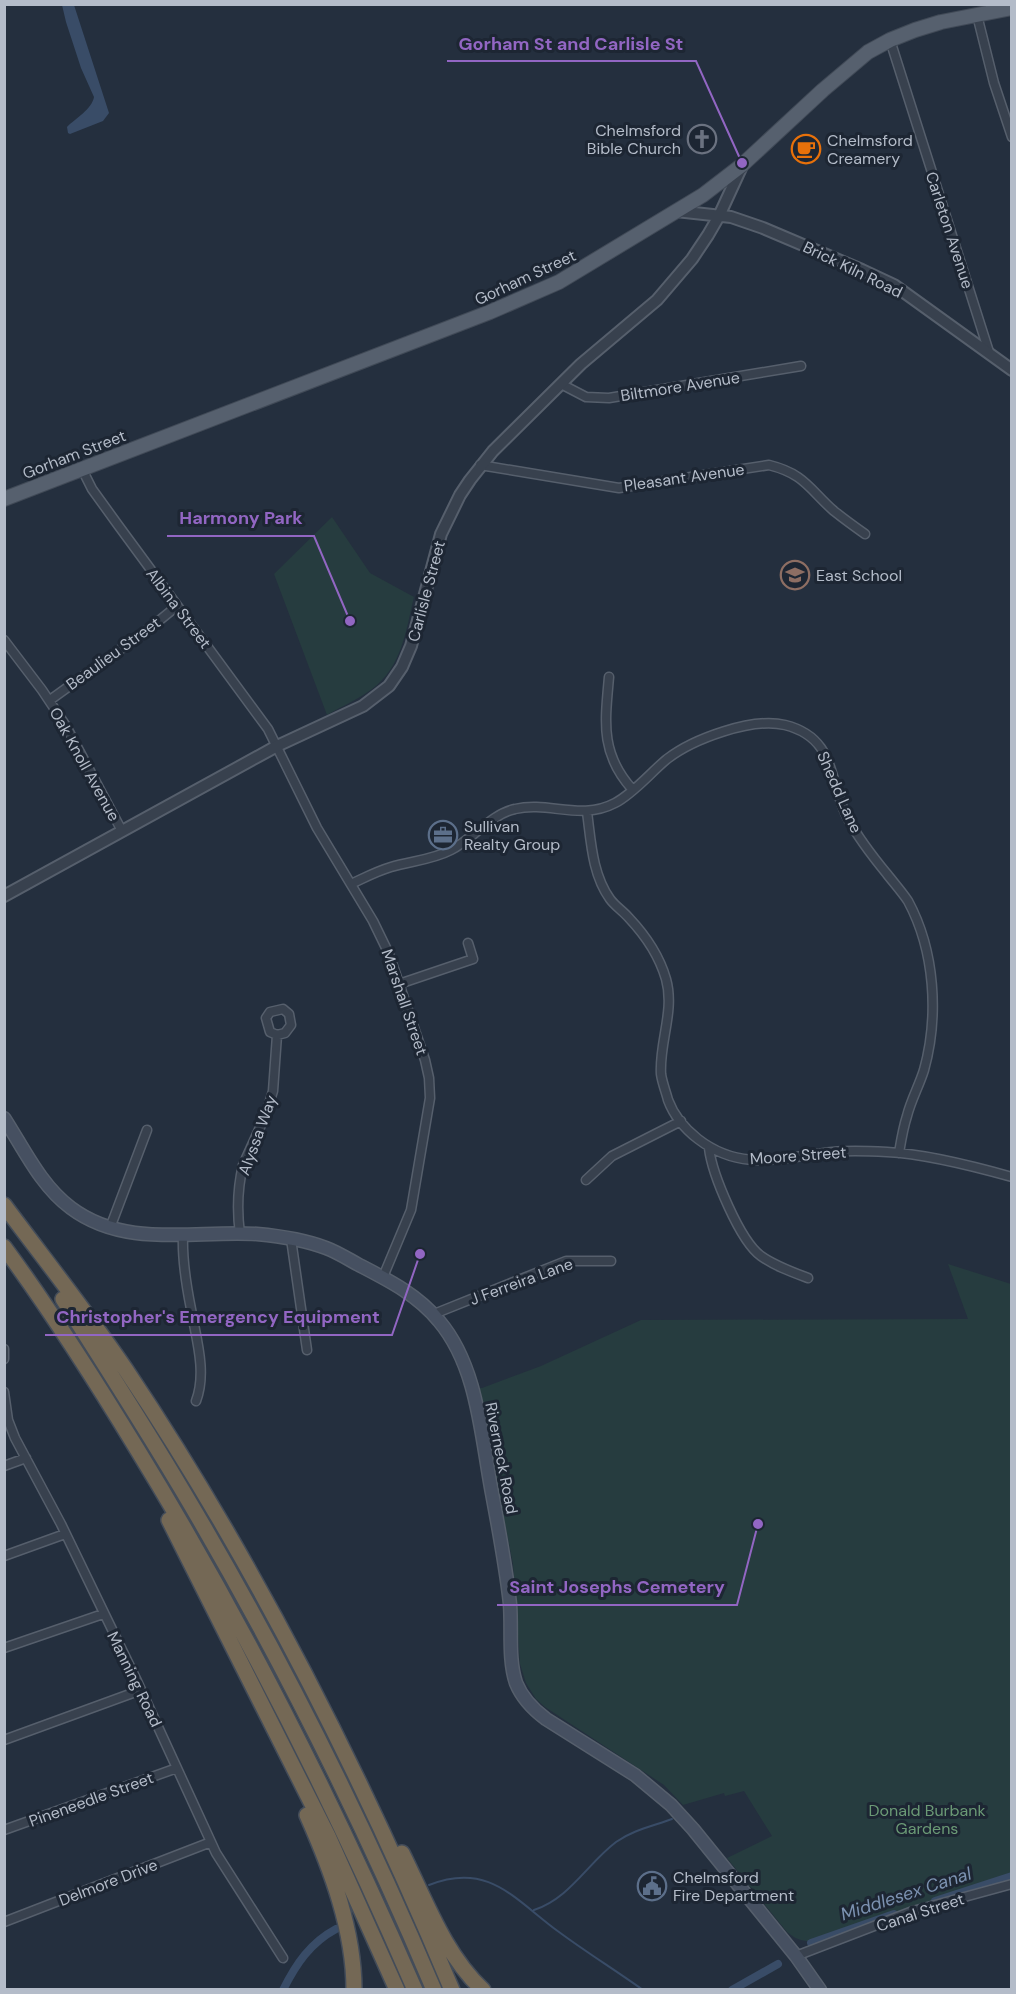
<svg xmlns="http://www.w3.org/2000/svg" width="1016" height="1994" viewBox="0 0 1016 1994" font-family="'DM Sans',sans-serif">
  <rect width="100%" height="100%" fill="#242f3e"/>
  <path fill="#263c3f" d="M 332,517 L 370,573 L 414,597 C 406,630 402,667 372,689 C 359,699 342,706 327,715 L 274,574 Z
    M 948,1264 L 1011,1284 L 1011,1879 L 830,1938 C 812,1941 802,1945 787,1932 L 727,1858 L 772,1836 L 744,1791 L 725,1796 L 724,1793 L 683,1805 L 664,1785 L 545,1707 L 536,1699 L 526,1683 L 520,1664 L 513,1564 L 478,1388 L 482,1388 L 541,1366 L 641,1320 L 968,1319 Z"/>
  <path fill="#394c67" d="M 62,5 L 74,5 L 109,113 L 103,121 L 70,134 L 68,133 L 67,127 C 76,118 92,109 94,97 L 81,68 L 66,22 Z"/>
  <g fill="none" stroke-linecap="round" stroke-linejoin="round">
    <path stroke="#394c67" stroke-width="2" d="M 429,1885 C 489,1861 515,1900 559,1932 C 586,1952 615,1970 643,1990
      M 534,1910 C 570,1898 587,1864 616,1842 C 633,1830 653,1826 672,1819"/>
    <path stroke="#394c67" stroke-width="8" d="M 935,1901 L 1012,1876
      M 811,1943 L 894,1914
      M 283,1990 C 296,1964 310,1943 336,1929
      M 732,1990 L 778,1964"/>
    <g stroke="#565f6c" stroke-width="11">
      <path id="minor" d="M 977,15 L 994,83 L 1012,137
        M 890,40 L 989,352
        M 561,384 L 586,397 L 609,398 L 801,366
        M 480,465 L 619,488 L 769,465 C 805,474 809,489 834,511 C 844,519 855,527 865,534
        M 82,469 L 92,489 L 118,525 L 268,729 L 317,828 L 373,921 L 389,954 L 425,1060 L 429,1078 L 430,1098 L 411,1210 L 383,1277
        M 4,640 L 42,690 L 66,726 L 122,831
        M 609,677 C 605,722 600,753 632,789
        M 50,700 L 150,628 L 177,606
        M 587,812 C 591,841 592,874 610,899 C 615,906 623,911 629,918 C 646,936 659,955 666,979 C 675,1011 659,1042 661,1074 C 662,1082 666,1092 668,1100 C 674,1116 685,1129 698,1139 C 742,1173 783,1157 833,1152 C 850,1150 869,1151 887,1152 C 927,1154 973,1166 1012,1177
        M 351,884 C 364,878 377,871 391,867 C 411,861 432,860 451,850 C 473,839 491,814 515,809 C 549,801 581,821 615,803 C 634,793 650,773 667,759 C 693,739 752,717 785,725 C 837,738 828,781 848,819 C 859,839 873,857 887,874 C 894,883 902,892 908,901 C 935,951 939,1016 924,1070 C 919,1086 911,1100 907,1116 C 903,1128 901,1141 899,1153
        M 399,984 L 473,959 L 468,943
        M 709,1148 C 712,1174 740,1241 761,1256 C 775,1266 792,1272 808,1278
        M 586,1180 L 612,1156 L 681,1121
        M 110,1228 L 147,1130
        M 240,1234 C 237,1212 238,1186 243,1165 L 266,1114 L 273,1091 L 277,1035 L 270,1032 L 266,1018 L 270,1012 L 283,1009 L 289,1014 L 291,1025 L 285,1033 L 277,1035
        M 183,1235 C 182,1260 186,1284 191,1309 C 196,1338 207,1372 196,1401
        M 291,1239 L 307,1350
        M 434,1314 L 566,1261 L 611,1261
        M 4,1349 L 4,1359
        M 4,1392 L 8,1420 L 15,1438 L 61,1524 L 136,1679 L 216,1853 L 283,1958
        M 4,1466 L 26,1458
        M 4,1556 L 65,1534
        M 4,1648 L 103,1614
        M 4,1740 L 141,1690
        M 4,1830 L 177,1768
        M 4,1922 L 211,1842
        M 796,1956 L 913,1911 L 1012,1884"/>
    </g>
    <g stroke="#565f6c" stroke-width="14">
      <path id="tertiary" d="M 676,211 L 731,217 L 763,228 L 862,270 L 894,285 L 1012,370
        M 4,896 L 277,746 L 363,706 L 389,686 L 402,667 L 411,646 L 441,534 L 460,495 L 470,480 L 493,451 L 581,364 L 657,300 L 692,259 L 708,235 L 719,216 L 742,166"/>
    </g>
    <g stroke="#565f6c" stroke-width="15">
      <path id="secondary" d="M 4,1118 C 24,1149 41,1186 71,1208 C 126,1249 194,1230 257,1234 C 279,1236 305,1240 326,1248 C 337,1252 348,1259 359,1265 C 388,1280 418,1295 439,1321 C 478,1367 481,1436 492,1493 C 499,1530 506,1567 510,1604 C 512,1630 508,1659 516,1683 C 522,1698 534,1710 546,1719 L 635,1775 L 671,1805 L 693,1829 L 796,1956 L 820,1990"/>
    </g>
    <g stroke="#414a57" stroke-width="16">
      <path id="primary" d="M 4,499 L 490,312 L 559,282 L 703,195 L 742,165 L 823,90 L 868,52 L 890,40 L 915,30 L 941,22 L 1012,8"/>
    </g>
    <g stroke="#434c59" stroke-width="18">
      <path id="motorway" d="M 4,1205 C 45,1260 88,1314 126,1370 C 256,1564 362,1775 452,1990
        M 4,1247 C 52,1312 95,1380 137,1449 C 243,1622 334,1803 415,1990
        M 63,1299 C 103,1362 143,1424 181,1488 C 277,1649 361,1817 434,1990
        M 169,1520 L 328,1836 L 397,1990
        M 307,1815 C 331,1869 354,1930 354,1990
        M 402,1853 C 425,1899 444,1954 483,1990"/>
    </g>
    <use href="#minor" stroke="#38414e" stroke-width="8"/>
    <use href="#tertiary" stroke="#38414e" stroke-width="10"/>
    <use href="#secondary" stroke="#465061" stroke-width="12"/>
    <use href="#primary" stroke="#56606e" stroke-width="14"/>
    <use href="#motorway" stroke="#746855" stroke-width="15"/>
  </g>
  <defs>
    <g id="church-ring" transform="scale(1.5)"><circle r="9.5" fill="#1d2633" stroke="#6b7280" stroke-width="1.5"/><path d="M-1.2-6h2.4v3.5h3.3v2.4h-3.3V6h-2.4V-.1h-3.3v-2.4h3.3Z" fill="#6b7280"/></g>
    <g id="cafe-ring" transform="scale(1.5)"><circle r="9.5" fill="#1d2633" stroke="#e8710a" stroke-width="1.5"/><path d="M-5.5-4.5H6V0H3Q3 3.5 0 3.5H-2.5Q-5.5 3.5-5.5 0ZM3-3.2v2h1.7v-2ZM-6 4.5H4V6H-6Z" fill="#e8710a"/></g>
    <g id="school-ring" transform="scale(1.5)"><circle r="9.5" fill="#1d2633" stroke="#8d6e63" stroke-width="1.5"/><path d="M0-5L7-2L0 1L-7-2ZM-4 1L0 2.5L4 1V4Q0 6-4 4Z" fill="#8d6e63"/></g>
    <g id="office-ring" transform="scale(1.5)"><circle r="9.5" fill="#1d2633" stroke="#5c6f8a" stroke-width="1.5"/><path d="M-6-3h4V-5.5h4V-3h4V5H-6ZM-1-4.5V-3h2v-1.5ZM-6 0V1H6V0Z" fill="#5c6f8a"/></g>
    <g id="civic-ring" transform="scale(1.5)"><circle r="9.5" fill="#1d2633" stroke="#5c6f8a" stroke-width="1.5"/><path d="M-.6-6.5H3V-4.5H.6V-3L4-1V1h2V6H-6V1h2V-1L-.6-3ZM-1.2 2.5V6h2.4V2.5Z" fill="#5c6f8a"/></g>
  </defs>
  <g fill-rule="evenodd">
    <use href="#church-ring" x="702" y="139"/>
    <use href="#cafe-ring" x="806" y="149"/>
    <use href="#school-ring" x="795" y="575"/>
    <use href="#office-ring" x="443" y="835"/>
    <use href="#civic-ring" x="652" y="1886"/>
  </g>
  <g text-anchor="middle" stroke-width="6" stroke-linejoin="round" paint-order="stroke">
    <g font-size="16" fill="#b4bcc9" stroke="#1d2633" text-anchor="start">
      <text x="681" y="136" text-anchor="end">Chelmsford<tspan x="681" dy="18">Bible Church</tspan></text>
      <text x="827" y="146">Chelmsford<tspan x="827" dy="18">Creamery</tspan></text>
      <text x="816" y="581">East School</text>
      <text x="464" y="832">Sullivan<tspan x="464" dy="18">Realty Group</tspan></text>
      <text x="673" y="1883">Chelmsford<tspan x="673" dy="18">Fire Department</tspan></text>
    </g>
    <g font-size="16" fill="#b4bcc9" stroke="#1d2633">
      <text transform="translate(950 230) rotate(72)" y="6">Carleton Avenue</text>
      <text transform="translate(853 269) rotate(26)" y="6">Brick Kiln Road</text>
      <text transform="translate(525 277) rotate(-25)" y="6">Gorham Street</text>
      <text transform="translate(680 386) rotate(-9)" y="6">Biltmore Avenue</text>
      <text transform="translate(74 454) rotate(-21)" y="6">Gorham Street</text>
      <text transform="translate(684 477) rotate(-8)" y="6">Pleasant Avenue</text>
      <text transform="translate(426 591) rotate(-75)" y="6">Carlisle Street</text>
      <text transform="translate(179 608) rotate(53)" y="6">Albina Street</text>
      <text transform="translate(113 653) rotate(-36)" y="6">Beaulieu Street</text>
      <text transform="translate(85 764) rotate(61)" y="6">Oak Knoll Avenue</text>
      <text transform="translate(840 792) rotate(66)" y="6">Shedd Lane</text>
      <text transform="translate(405 1002) rotate(71)" y="6">Marshall Street</text>
      <text transform="translate(257 1135) rotate(-70)" y="6">Alyssa Way</text>
      <text transform="translate(798 1155) rotate(-4)" y="6">Moore Street</text>
      <text transform="translate(521 1281) rotate(-20)" y="6">J Ferreira Lane</text>
      <text transform="translate(502 1458) rotate(79)" y="6">Riverneck Road</text>
      <text transform="translate(135 1679) rotate(64)" y="6">Manning Road</text>
      <text transform="translate(91 1799) rotate(-20)" y="6">Pineneedle Street</text>
      <text transform="translate(108 1882) rotate(-21)" y="6">Delmore Drive</text>
      <text transform="translate(920 1912) rotate(-18)" y="6">Canal Street</text>
    </g>
    <g font-size="16" fill="#6b9a76" stroke="#1d2633">
      <text x="927" y="1816">Donald Burbank<tspan x="927" dy="18">Gardens</tspan></text>
    </g>
    <g font-size="18" font-style="italic" fill="#7c92b1" stroke="#1d2633">
      <text transform="translate(906 1894) rotate(-18)" y="6">Middlesex Canal</text>
    </g>
  </g>
  <path fill="none" stroke="#9266c3" stroke-width="2" d="M742 163L696 61H447M350 621L314 536H167M420 1254L392 1335H45M758 1524L737 1605H497"/>
  <g fill="#9266c3" stroke="#1d2633" stroke-width="2">
    <circle cx="742" cy="163" r="6"/>
    <circle cx="350" cy="621" r="6"/>
    <circle cx="420" cy="1254" r="6"/>
    <circle cx="758" cy="1524" r="6"/>
  </g>
  <g font-size="18" text-anchor="middle" font-weight="bold" fill="#9266c3" stroke="#1d2633" stroke-width="6" stroke-linejoin="round" paint-order="stroke">
    <text x="571" y="50">Gorham St and Carlisle St</text>
    <text x="241" y="524">Harmony Park</text>
    <text x="218" y="1323">Christopher's Emergency Equipment</text>
    <text x="617" y="1593">Saint Josephs Cemetery</text>
  </g>
  <rect width="1016" height="1994" fill="none" stroke="#b4bcc9" stroke-width="12"/>
</svg>
